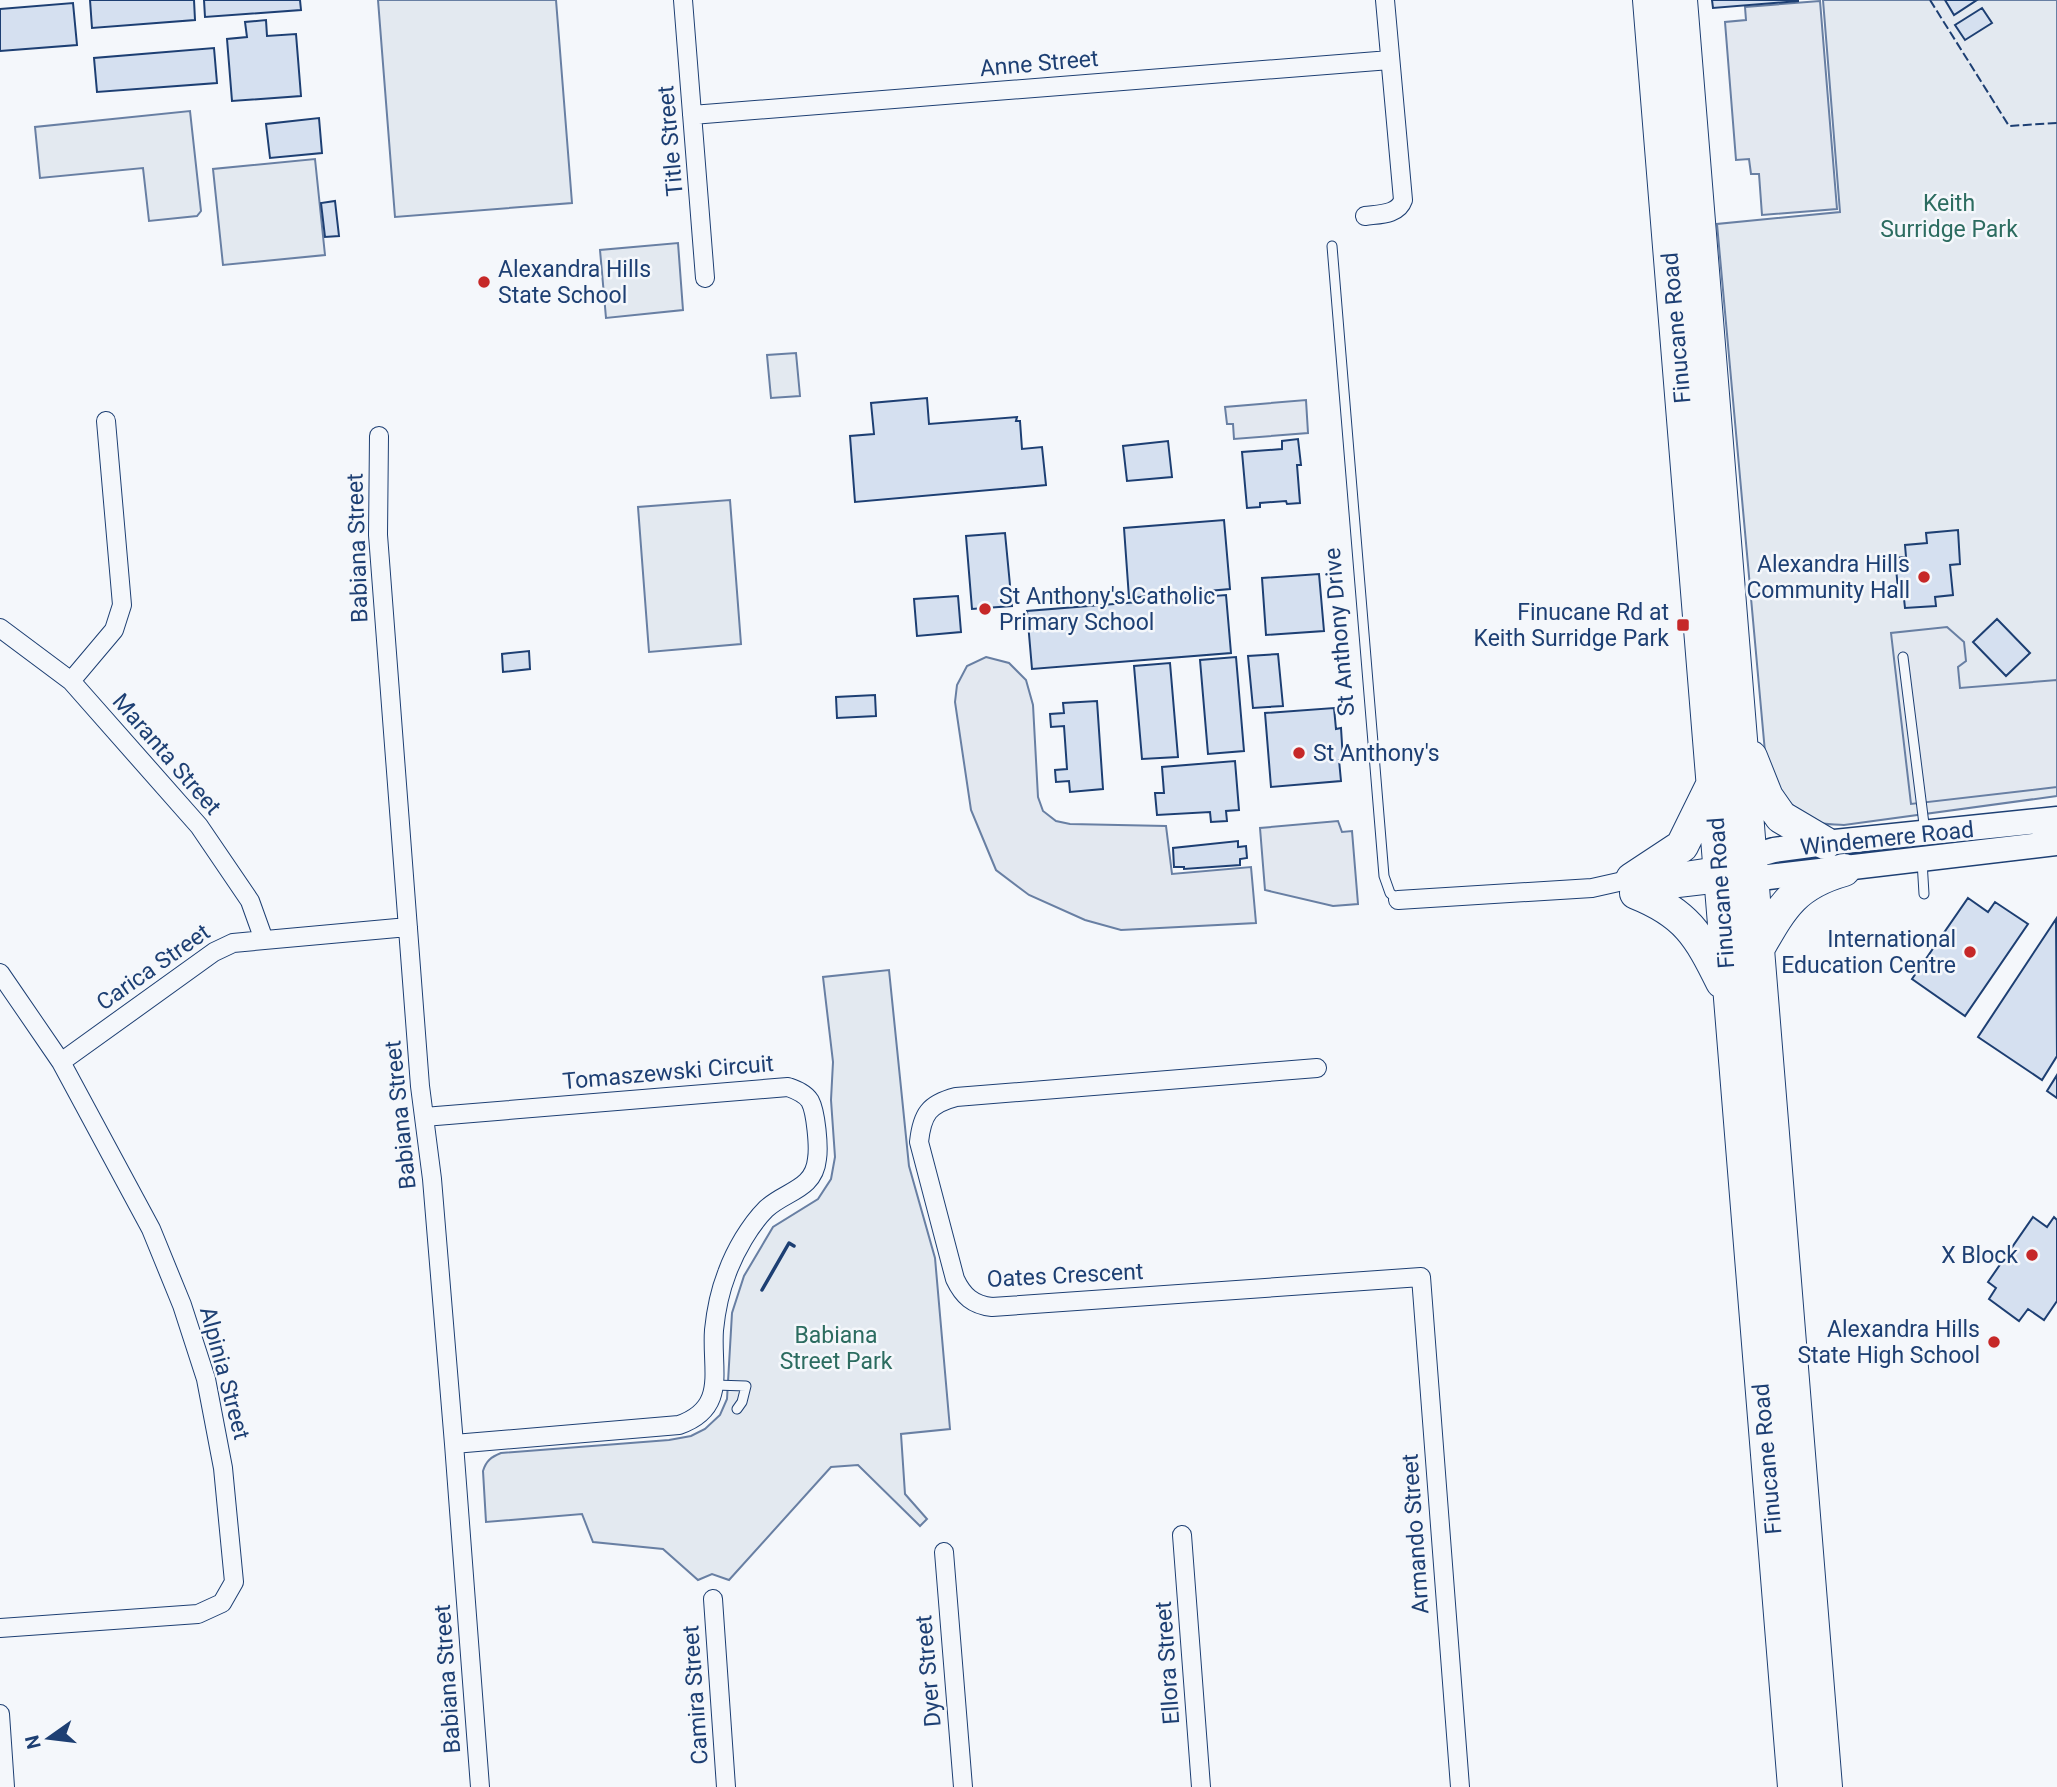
<svg xmlns="http://www.w3.org/2000/svg" width="2057" height="1787" viewBox="0 0 2057 1787" font-family="Roboto,sans-serif">
  <rect width="100%" height="100%" fill="#f4f7fb"/>
  <path fill="#e3e9f0" stroke="#687fa3" stroke-width="2" d="M 378,0 L 556,0 L 572,203 L 395,217 Z
    M 1823,0 L 2057,0 L 2057,796 L 1844,825 C 1835,824 1824,825 1816,822 C 1790,812 1778,785 1766,763 L 1717,224 L 1840,212 Z
    M 190,111 L 201,211 L 197,216 L 149,221 L 143,168 L 40,178 L 35,127 Z
    M 315,159 L 325,255 L 223,265 L 213,169 Z
    M 678,243 L 683,310 L 606,318 L 600,250 Z
    M 796,353 L 800,396 L 771,398 L 767,355 Z
    M 730,500 L 741,644 L 649,652 L 638,507 Z
    M 889,970 L 909,1166 L 935,1258 L 950,1429 L 901,1434 L 905,1494 L 927,1519 L 920,1526 L 858,1465 L 831,1467 L 729,1580 L 712,1574 L 698,1580 L 663,1549 L 593,1542 L 582,1514 L 486,1522 L 483,1471 C 486,1461 491,1457 501,1453 L 669,1440 L 691,1436 L 705,1429 L 720,1415 L 727,1399 L 732,1313 L 744,1276 L 773,1227 L 818,1199 L 831,1179 L 835,1157 L 831,1100 L 833,1062 L 823,977 Z"/>
  <path fill="#e3e8f0" stroke="#687fa3" stroke-width="2" d="M 1820,1 L 1837,209 L 1762,215 L 1759,174 L 1751,174 L 1749,159 L 1736,160 L 1725,22 L 1746,20 L 1745,7 Z
    M 1306,400 L 1308,433 L 1234,439 L 1233,424 L 1227,424 L 1225,407 Z
    M 1947,627 L 1964,642 L 1966,661 L 1958,667 L 1960,688 L 2057,680 L 2057,787 L 1911,804 L 1891,633 Z
    M 986,657 L 1009,663 L 1026,680 L 1033,705 L 1038,797 L 1043,811 L 1056,821 L 1070,824 L 1166,826 L 1172,874 L 1251,867 L 1256,923 L 1121,930 L 1085,920 L 1029,895 L 996,870 L 971,810 L 955,702 L 957,685 L 967,666 Z
    M 1338,821 L 1342,832 L 1352,831 L 1358,904 L 1333,906 L 1265,890 L 1260,828 Z"/>
  <path fill="#d5e0f0" stroke="#1d3f73" stroke-width="2" d="M 90,0 L 194,0 L 195,20 L 92,28 Z
    M 204,0 L 300,0 L 301,10 L 205,17 Z
    M 1712,0 L 1798,0 L 1798,1 L 1713,8 Z
    M 1945,0 L 1977,0 L 1954,15 Z
    M 73,3 L 77,45 L 0,51 L 0,9 Z
    M 1982,8 L 1992,23 L 1965,40 L 1955,25 Z
    M 266,20 L 267,36 L 296,34 L 301,96 L 232,101 L 227,39 L 247,37 L 245,22 Z
    M 214,48 L 217,83 L 97,92 L 94,58 Z
    M 319,118 L 322,153 L 270,158 L 266,124 Z
    M 335,201 L 339,236 L 325,237 L 321,203 Z
    M 927,398 L 929,424 L 1017,417 L 1016,421 L 1020,421 L 1022,449 L 1042,447 L 1046,485 L 855,502 L 850,436 L 874,434 L 871,403 Z
    M 1298,439 L 1301,465 L 1297,465 L 1300,503 L 1287,504 L 1286,501 L 1260,503 L 1260,507 L 1247,508 L 1242,452 L 1282,449 L 1282,441 Z
    M 1168,441 L 1172,477 L 1127,481 L 1123,446 Z
    M 1224,520 L 1230,589 L 1129,598 L 1124,528 Z
    M 1958,530 L 1960,564 L 1950,565 L 1953,595 L 1935,597 L 1936,606 L 1905,608 L 1903,589 L 1898,589 L 1895,558 L 1906,557 L 1905,545 L 1927,543 L 1926,533 Z
    M 1005,533 L 1012,606 L 972,609 L 966,536 Z
    M 1319,574 L 1324,631 L 1266,635 L 1262,578 Z
    M 1226,595 L 1231,653 L 1032,669 L 1027,611 Z
    M 958,596 L 961,632 L 917,636 L 914,599 Z
    M 1997,619 L 2030,653 L 2006,676 L 1973,642 Z
    M 529,651 L 530,669 L 503,672 L 502,654 Z
    M 1278,654 L 1283,706 L 1253,708 L 1248,656 Z
    M 1236,657 L 1244,751 L 1208,754 L 1200,660 Z
    M 1170,663 L 1178,757 L 1142,759 L 1134,666 Z
    M 875,695 L 876,716 L 837,718 L 836,697 Z
    M 1097,701 L 1103,789 L 1070,792 L 1069,781 L 1056,782 L 1055,770 L 1067,769 L 1064,726 L 1051,727 L 1050,714 L 1064,713 L 1063,703 Z
    M 1334,708 L 1336,729 L 1341,728 L 1343,760 L 1339,760 L 1341,781 L 1271,787 L 1265,713 Z
    M 1235,761 L 1239,810 L 1226,811 L 1227,821 L 1211,822 L 1210,812 L 1157,815 L 1155,793 L 1164,793 L 1162,767 Z
    M 1238,841 L 1238,847 L 1246,846 L 1247,858 L 1240,859 L 1240,865 L 1184,869 L 1184,867 L 1174,867 L 1173,848 Z
    M 1968,898 L 1988,912 L 1995,902 L 2028,924 L 1965,1016 L 1912,979 Z
    M 2056,919 L 2057,1056 L 2042,1080 L 1978,1037 Z
    M 2057,1075 L 2057,1098 L 2047,1091 Z
    M 2033,1217 L 2047,1227 L 2054,1217 L 2057,1220 L 2057,1301 L 2044,1320 L 2028,1309 L 2019,1321 L 1989,1299 L 1996,1288 L 1988,1282 Z"/>
  <g fill="none" stroke-linecap="round" stroke-linejoin="round">
    <g stroke="#1d3f73" stroke-width="11">
      <path id="lane" d="M 1332,246 L 1384,876 L 1390,893 L 1398,900
        M 1903,657 L 1925,832
        M 1922,861 L 1924,894
        M 715,1385 L 746,1386 L 742,1402 L 737,1409"/>
    </g>
    <g stroke="#1d3f73" stroke-width="20">
      <path id="street" d="M 683,0 L 705,278
        M 692,115 L 1390,60
        M 1365,216 C 1379,214 1398,215 1403,200 L 1385,0
        M 379,436 L 378,535 L 420,1086 L 432,1179 L 454,1444 L 480,1787
        M 0,628 L 71,681 L 199,826 L 250,901 L 264,940
        M 71,681 L 114,630 L 122,605 L 106,421
        M 1644,892 L 1721,883
        M 1398,900 L 1592,888 L 1632,879 L 1719,866
        M 0,973 L 61,1062 L 151,1229 L 182,1305 L 206,1379 L 223,1468 L 234,1582 L 222,1603 L 198,1614 L 0,1628
        M 61,1062 L 214,952 L 233,943 L 408,927
        M 1317,1068 L 956,1097 C 929,1104 922,1114 919,1142 L 955,1279 C 963,1296 973,1305 992,1307 L 1421,1277 L 1460,1787
        M 424,1117 L 788,1087 C 796,1090 805,1093 810,1101 C 816,1112 819,1147 817,1159 C 814,1190 785,1191 766,1209 C 750,1225 735,1251 727,1273 C 720,1291 716,1310 714,1330 C 711,1370 728,1408 679,1425 L 454,1444
        M 1182,1535 L 1201,1787
        M 944,1552 L 963,1787
        M 713,1599 L 726,1787
        M 0,1714 L 5,1787"/>
    </g>
    <g stroke="#1d3f73" stroke-width="27">
      <path id="secondary" d="M 1733,862 L 1774,850 L 1825,843 L 2057,819
        M 1735,881 L 2057,843"/>
    </g>
    <g stroke="#1d3f73" stroke-width="34">
      <path id="highway" d="M 1649,0 L 1794,1787
        M 1681,0 L 1826,1787
        M 1751,757 L 1767,797 L 1781,817 L 1825,843
        M 1632,879 L 1682,846 L 1712,785
        M 1636,893 C 1686,913 1699,935 1722,982
        M 1758,949 C 1782,907 1794,884 1844,870"/>
    </g>
    <use href="#lane" stroke="#f4f7fb" stroke-width="9"/>
    <use href="#street" stroke="#f4f7fb" stroke-width="18"/>
    <use href="#secondary" stroke="#f4f7fb" stroke-width="24"/>
    <use href="#highway" stroke="#f4f7fb" stroke-width="32"/>
    <path stroke="#1d3f73" stroke-width="2" stroke-dasharray="9 3.5" stroke-linecap="butt" d="M 1930,0 L 2009,126 L 2057,123"/>
    <path stroke="#1d3f73" stroke-width="3.5" d="M 762,1290 L 789,1243 L 794,1246"/>
  </g>
  <g fill="#c62828" stroke="#f4f7fb" stroke-width="2.5">
    <circle cx="484" cy="282" r="7"/>
    <circle cx="1924" cy="577" r="7"/>
    <circle cx="985" cy="609" r="7"/>
    <rect x="1676" y="618" width="14" height="14" rx="3.5"/>
    <circle cx="1299" cy="753" r="7"/>
    <circle cx="1970" cy="952" r="7"/>
    <circle cx="2032" cy="1255" r="7"/>
    <circle cx="1994" cy="1342" r="7"/>
  </g>
  <g text-anchor="middle" stroke-width="5" stroke-linejoin="round" paint-order="stroke">
    <g font-size="23" fill="#1d3f73" stroke="#f4f7fb">
      <text transform="translate(1039 63) rotate(-5)" y="8">Anne Street</text>
      <text transform="translate(670 141) rotate(-95)" y="8">Title Street</text>
      <text transform="translate(1676 328) rotate(-95)" y="8">Finucane Road</text>
      <text transform="translate(357 548) rotate(-92)" y="8">Babiana Street</text>
      <text transform="translate(1339 632) rotate(-95)" y="8">St Anthony Drive</text>
      <text transform="translate(167 754) rotate(49)" y="8">Maranta Street</text>
      <text transform="translate(1887 838) rotate(-6)" y="8">Windemere Road</text>
      <text transform="translate(1721 893) rotate(-94)" y="8">Finucane Road</text>
      <text transform="translate(153 967) rotate(-35)" y="8">Carica Street</text>
      <text transform="translate(668 1072) rotate(-5)" y="8">Tomaszewski Circuit</text>
      <text transform="translate(400 1115) rotate(-96)" y="8">Babiana Street</text>
      <text transform="translate(1065 1275) rotate(-3)" y="8">Oates Crescent</text>
      <text transform="translate(225 1373) rotate(75)" y="8">Alpinia Street</text>
      <text transform="translate(1767 1459) rotate(-95)" y="8">Finucane Road</text>
      <text transform="translate(1415 1534) rotate(-94)" y="8">Armando Street</text>
      <text transform="translate(1167 1663) rotate(-94)" y="8">Ellora Street</text>
      <text transform="translate(928 1671) rotate(-95)" y="8">Dyer Street</text>
      <text transform="translate(447 1679) rotate(-94)" y="8">Babiana Street</text>
      <text transform="translate(695 1695) rotate(-94)" y="8">Camira Street</text>
    </g>
    <g font-size="23" fill="#2c6c60" stroke="#f4f7fb">
      <text x="1949" y="211">Keith<tspan x="1949" dy="26">Surridge Park</tspan></text>
      <text x="836" y="1343">Babiana<tspan x="836" dy="26">Street Park</tspan></text>
    </g>
    <g font-size="23" fill="#1d3f73" stroke="#f4f7fb" text-anchor="end">
      <text x="498" y="277" text-anchor="start">Alexandra Hills<tspan x="498" dy="26">State School</tspan></text>
      <text x="1910" y="572">Alexandra Hills<tspan x="1910" dy="26">Community Hall</tspan></text>
      <text x="999" y="604" text-anchor="start">St Anthony's Catholic<tspan x="999" dy="26">Primary School</tspan></text>
      <text x="1669" y="620">Finucane Rd at<tspan x="1669" dy="26">Keith Surridge Park</tspan></text>
      <text x="1313" y="761" text-anchor="start">St Anthony's</text>
      <text x="1956" y="947">International<tspan x="1956" dy="26">Education Centre</tspan></text>
      <text x="2018" y="1263">X Block</text>
      <text x="1980" y="1337">Alexandra Hills<tspan x="1980" dy="26">State High School</tspan></text>
    </g>
  </g>
  <g transform="translate(49 1738) rotate(256)" stroke="#f4f7fb" stroke-width="5" paint-order="stroke">
  <path d="M0-5L12 26L0 18L-12 26Z" fill="#1d3f73"/>
  <text y="-10" font-size="19" font-weight="bold" text-anchor="middle" fill="#1d3f73">N</text>
  </g>
</svg>
